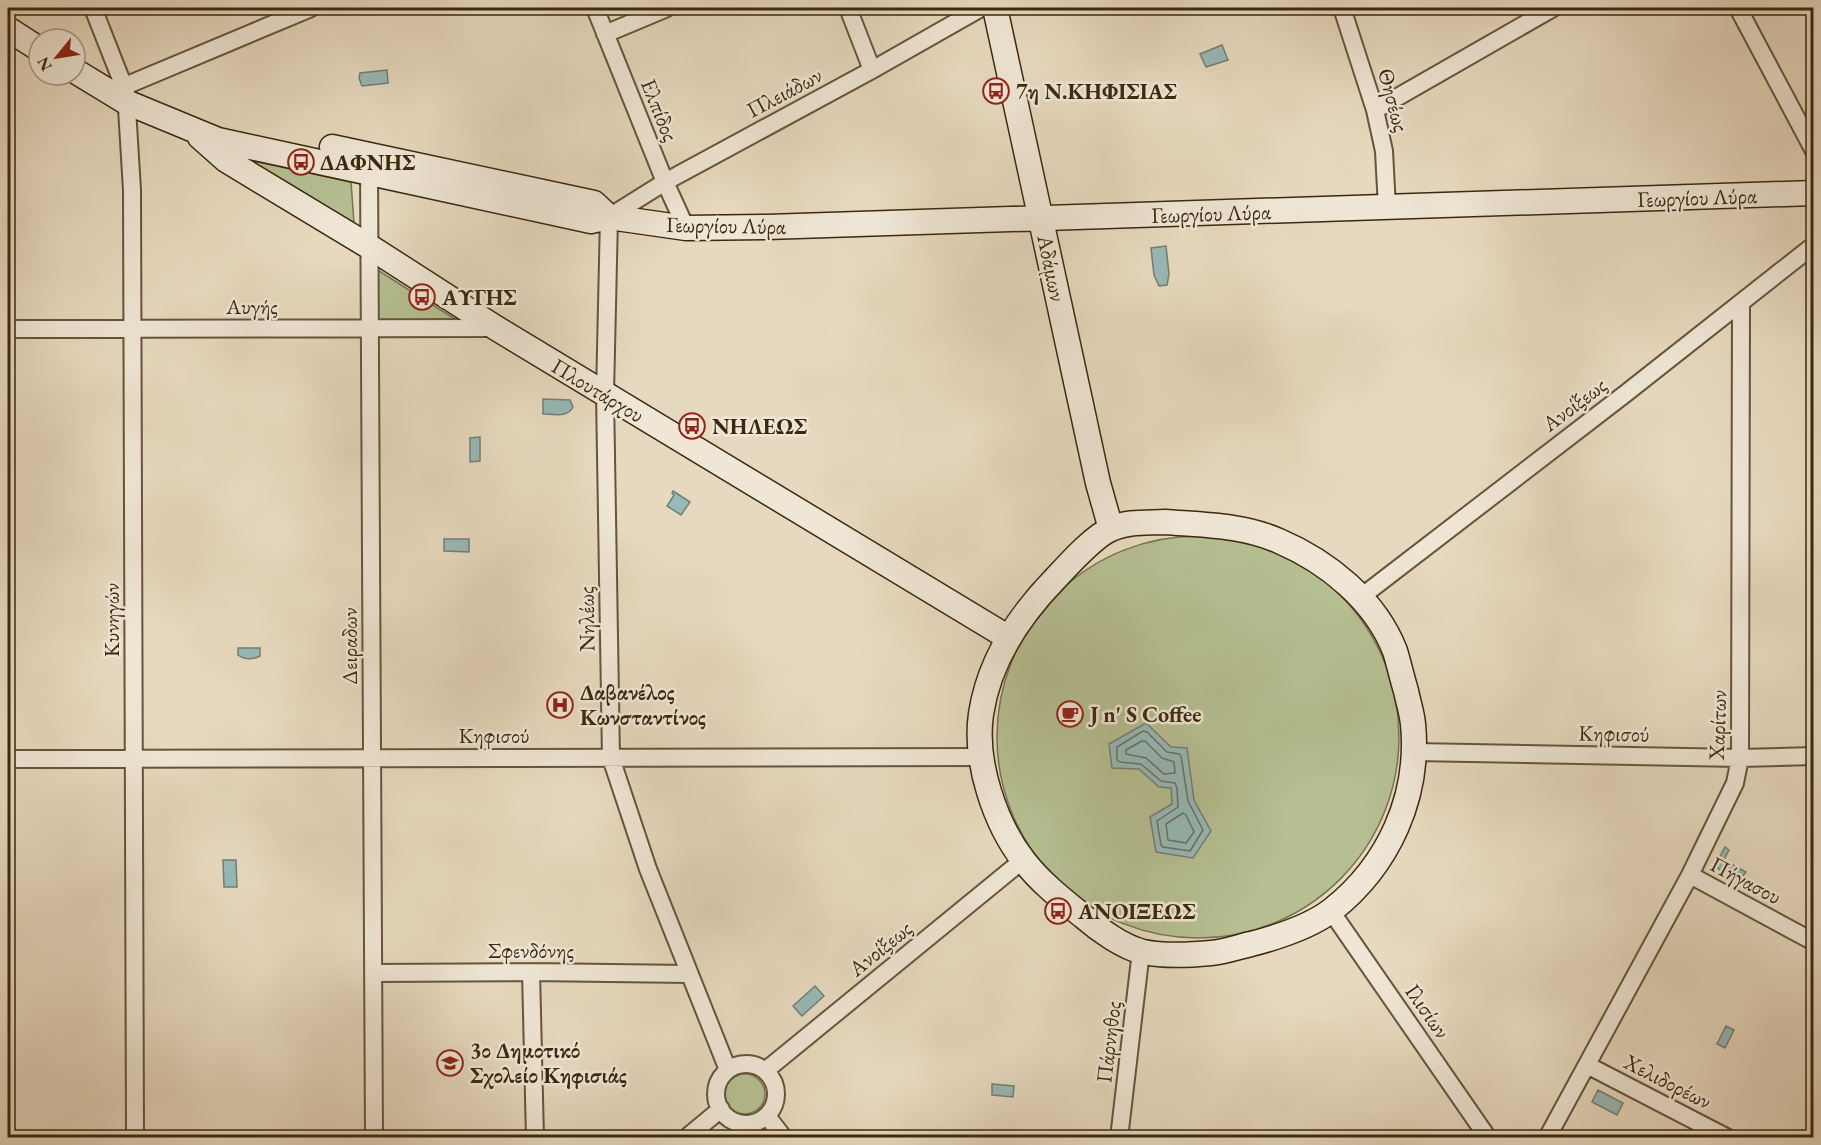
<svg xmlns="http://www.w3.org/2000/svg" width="1821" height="1145" viewBox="0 0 1821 1145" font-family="'EB Garamond',serif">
  <rect width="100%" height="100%" fill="#e7d9bf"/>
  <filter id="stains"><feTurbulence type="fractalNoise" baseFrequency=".00333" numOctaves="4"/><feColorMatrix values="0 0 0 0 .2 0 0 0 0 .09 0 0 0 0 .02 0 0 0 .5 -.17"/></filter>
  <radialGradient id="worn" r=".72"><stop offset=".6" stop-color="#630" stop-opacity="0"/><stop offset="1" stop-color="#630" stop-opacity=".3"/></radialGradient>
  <path fill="#b5bf92" stroke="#787450" stroke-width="1.5" d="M 250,160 L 351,182 L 354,223 Z
    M 376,269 L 458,321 L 372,326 Z
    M997 737a201 201 0 1 1 402 0a201 201 0 1 1-402 0Z
    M725 1094a20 20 0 1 1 40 0a20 20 0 1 1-40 0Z"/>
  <path fill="#97b9b7" stroke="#727f74" stroke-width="1.5" d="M 1222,45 L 1228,60 L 1206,67 L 1200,54 Z
    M 387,70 L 388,83 L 362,86 L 359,78 L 360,73 Z
    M 1166,246 L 1169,274 L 1167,285 L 1159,286 L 1154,275 L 1151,248 Z
    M 543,399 L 570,400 L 573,407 C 568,418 553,414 543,414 Z
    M 480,437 L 480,461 L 470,462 L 470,438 Z
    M 673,491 L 690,502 L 681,515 L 667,506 L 674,495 L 672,493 Z
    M 444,539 L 469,539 L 469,552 L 444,551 Z
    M 238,648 L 260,648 L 260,656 C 252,660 245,660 238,655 Z
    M 1146,723 L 1171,747 L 1187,748 L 1194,800 L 1211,831 L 1193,858 L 1156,852 L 1150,817 L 1172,804 L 1171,788 L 1159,787 L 1139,769 L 1112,768 L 1109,744 Z
    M 1725,847 L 1729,850 L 1724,860 L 1746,872 L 1743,876 L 1737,872 L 1724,873 L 1715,866 Z
    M 223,860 L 236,860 L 237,887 L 224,887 Z
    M 815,986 L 824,996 L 802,1016 L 793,1006 Z
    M 1726,1026 L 1734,1030 L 1725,1048 L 1717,1044 Z
    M 992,1084 L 1014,1086 L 1013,1097 L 992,1095 Z
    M 1598,1090 L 1623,1103 L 1617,1115 L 1592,1102 Z"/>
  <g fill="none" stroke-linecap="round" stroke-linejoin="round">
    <path stroke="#687163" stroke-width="1.5" d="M 1143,731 L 1147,732 L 1167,752 L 1179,754 L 1181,756 L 1188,801 L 1203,830 L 1190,851 L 1163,847 L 1161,845 L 1157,821 L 1178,807 L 1177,788 L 1175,783 L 1161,781 L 1141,764 L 1120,762 L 1117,760 L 1117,747 Z
      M 1142,741 L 1145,741 L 1162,758 L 1174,762 L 1175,773 L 1164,774 L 1146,758 L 1126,754 L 1126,750 Z
      M 1183,813 L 1186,815 L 1194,832 L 1186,843 L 1168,840 L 1166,824 Z"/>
    <g stroke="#65553b" stroke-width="20">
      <path id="street" d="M 93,8 L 126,92 L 132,190 L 135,1138
        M 595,8 L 665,182 L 686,228
        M 848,8 L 872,70
        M 1342,8 L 1375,110 L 1384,151 L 1387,208
        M 1738,8 L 1814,151
        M 605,34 L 667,8
        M 125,86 L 311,8
        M 1375,110 L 1553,8
        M 369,165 L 374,1138
        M 8,329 L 495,328
        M 1361,597 L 1625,394 L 1814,245
        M 1414,752 L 1740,758 L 1814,756
        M 8,759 L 980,757
        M 1690,875 L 1814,942
        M 1331,911 L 1488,1138
        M 531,972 L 535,1138
        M 373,973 L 531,972 L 689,974
        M716 1094a30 30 0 1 1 60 0a30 30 0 1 1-60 0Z
        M 1587,1065 L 1728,1138
        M 728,1070 L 648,869 L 611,758 L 605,394 L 609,217 L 665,182 L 872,70 L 981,8
        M 765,1071 L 1023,860
        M 767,1116 L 784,1138
        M 686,1138 L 721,1109
        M 1119,1138 L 1141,951
        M 1547,1138 L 1690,875 L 1735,783 L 1740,758 L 1741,303"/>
    </g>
    <g stroke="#3a290f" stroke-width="27">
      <path id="secondary" d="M 995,8 L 1098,483 L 1111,529
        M 8,29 L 39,49
        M 75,71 L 126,102 L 218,140 L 591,221 L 609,217 L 686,228 L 767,227 L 1814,193
        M 200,137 L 226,160 L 370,247 L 496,328 L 1009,638
        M 332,147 L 594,203 L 609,217
        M 1165,522 C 1203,525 1243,525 1279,541 C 1328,562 1375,600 1395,651 C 1399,664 1402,678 1406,691 C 1408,701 1412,713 1413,724 C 1420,796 1389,865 1332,910 C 1310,927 1278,937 1251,944 C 1238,947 1224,952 1211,953 C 1190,955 1163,956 1143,952 C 1123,947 1099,930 1084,917 C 1063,900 1041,883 1024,861 C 995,824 974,762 981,714 C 989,661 1019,616 1055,579 C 1069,564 1094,536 1111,529 C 1127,521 1148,523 1165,522 Z"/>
    </g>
    <use href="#street" stroke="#efe6d5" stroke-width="16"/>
    <use href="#secondary" stroke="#efe6d5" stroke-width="24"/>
  </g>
  <defs>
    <g id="bus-ring" transform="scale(1.35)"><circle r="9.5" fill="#efe6d5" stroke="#8f2418" stroke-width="1.5"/><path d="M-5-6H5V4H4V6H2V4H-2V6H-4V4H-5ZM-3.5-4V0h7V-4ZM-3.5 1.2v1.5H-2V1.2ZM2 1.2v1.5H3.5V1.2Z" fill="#8f2418"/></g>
    <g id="hospital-ring" transform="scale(1.35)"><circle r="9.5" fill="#efe6d5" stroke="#8f2418" stroke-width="1.5"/><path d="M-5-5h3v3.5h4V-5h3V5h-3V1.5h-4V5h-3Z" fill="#8f2418"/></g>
    <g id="cafe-ring" transform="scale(1.35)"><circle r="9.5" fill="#efe6d5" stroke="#8f2418" stroke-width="1.5"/><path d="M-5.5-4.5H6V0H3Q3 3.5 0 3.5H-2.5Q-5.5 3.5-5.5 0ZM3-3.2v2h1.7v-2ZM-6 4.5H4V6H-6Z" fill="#8f2418"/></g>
    <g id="school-ring" transform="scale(1.35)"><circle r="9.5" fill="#efe6d5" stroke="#8f2418" stroke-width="1.5"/><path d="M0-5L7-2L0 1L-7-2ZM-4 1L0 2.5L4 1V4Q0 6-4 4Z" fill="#8f2418"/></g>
  </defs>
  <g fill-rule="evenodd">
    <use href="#bus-ring" x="996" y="91"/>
    <use href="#bus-ring" x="301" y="162"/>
    <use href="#bus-ring" x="422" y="297"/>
    <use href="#bus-ring" x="692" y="426"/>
    <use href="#hospital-ring" x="560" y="705"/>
    <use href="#cafe-ring" x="1070" y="714"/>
    <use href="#bus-ring" x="1058" y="911"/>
    <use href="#school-ring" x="450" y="1063"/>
  </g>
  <g text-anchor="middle" stroke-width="5" stroke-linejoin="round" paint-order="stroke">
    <g font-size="22" font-weight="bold" fill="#3a290f" stroke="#efe6d5" text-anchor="start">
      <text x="1016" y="99">7η Ν.ΚΗΦΙΣΙΑΣ</text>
      <text x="320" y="170">ΔΑΦΝΗΣ</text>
      <text x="442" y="305">ΑΥΓΗΣ</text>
      <text x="712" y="434">ΝΗΛΕΩΣ</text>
      <text x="580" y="700">Δαβανέλος<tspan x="580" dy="25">Κωνσταντίνος</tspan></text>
      <text x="1090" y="722">J n' S Coffee</text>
      <text x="1078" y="919">ΑΝΟΙΞΕΩΣ</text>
      <text x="470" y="1058">3ο Δημοτικό<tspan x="470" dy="25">Σχολείο Κηφισιάς</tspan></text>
    </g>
    <g font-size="22" fill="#3a290f" stroke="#efe6d5">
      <text transform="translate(784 92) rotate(-28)" y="8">Πλειάδων</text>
      <text transform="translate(1394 100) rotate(75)" y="8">Θησέως</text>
      <text transform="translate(660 110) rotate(68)" y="8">Ελπίδος</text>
      <text transform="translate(1697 197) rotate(-2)" y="8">Γεωργίου Λύρα</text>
      <text transform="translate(1211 213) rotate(-2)" y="8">Γεωργίου Λύρα</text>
      <text transform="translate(726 225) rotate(1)" y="8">Γεωργίου Λύρα</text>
      <text transform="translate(1052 268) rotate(78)" y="8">Αδάμων</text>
      <text x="252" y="314">Αυγής</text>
      <text transform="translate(598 390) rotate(31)" y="8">Πλουτάρχου</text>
      <text transform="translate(1574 404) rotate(-37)" y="8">Ανοίξεως</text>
      <text transform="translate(586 619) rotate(-91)" y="8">Νηλέως</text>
      <text transform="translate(111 620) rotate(-90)" y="8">Κυνηγών</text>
      <text transform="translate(349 646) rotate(-90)" y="8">Δειραδων</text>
      <text transform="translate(1717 725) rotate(-88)" y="8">Χαρίτων</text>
      <text transform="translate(1614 733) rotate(1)" y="8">Κηφισού</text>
      <text x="494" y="743">Κηφισού</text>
      <text transform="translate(1746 880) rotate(28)" y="8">Πήγασου</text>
      <text transform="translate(880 948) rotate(-39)" y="8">Ανοίξεως</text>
      <text x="531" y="958">Σφενδόνης</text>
      <text transform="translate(1428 1011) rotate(55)" y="8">Ιλισίων</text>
      <text transform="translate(1108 1042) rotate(-83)" y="8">Πάρνηθος</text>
      <text transform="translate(1668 1081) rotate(27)" y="8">Χελιδορέων</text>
    </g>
  </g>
  <rect width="1821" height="1145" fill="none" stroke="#e7d9bf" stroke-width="30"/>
  <rect x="9" y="9" width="1803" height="1127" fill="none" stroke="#3a290f" stroke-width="3"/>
  <rect x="15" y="15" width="1791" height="1115" fill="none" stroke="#3a290f" stroke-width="1.5"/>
  <g transform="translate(57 57) rotate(240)"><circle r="28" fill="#efe6d5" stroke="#a79a86" stroke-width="1.5"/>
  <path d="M0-4.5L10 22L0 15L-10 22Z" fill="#8f2418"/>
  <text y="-9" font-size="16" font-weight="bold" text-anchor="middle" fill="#3a290f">N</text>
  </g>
  <rect width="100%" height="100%" filter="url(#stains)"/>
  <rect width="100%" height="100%" fill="url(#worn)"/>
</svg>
